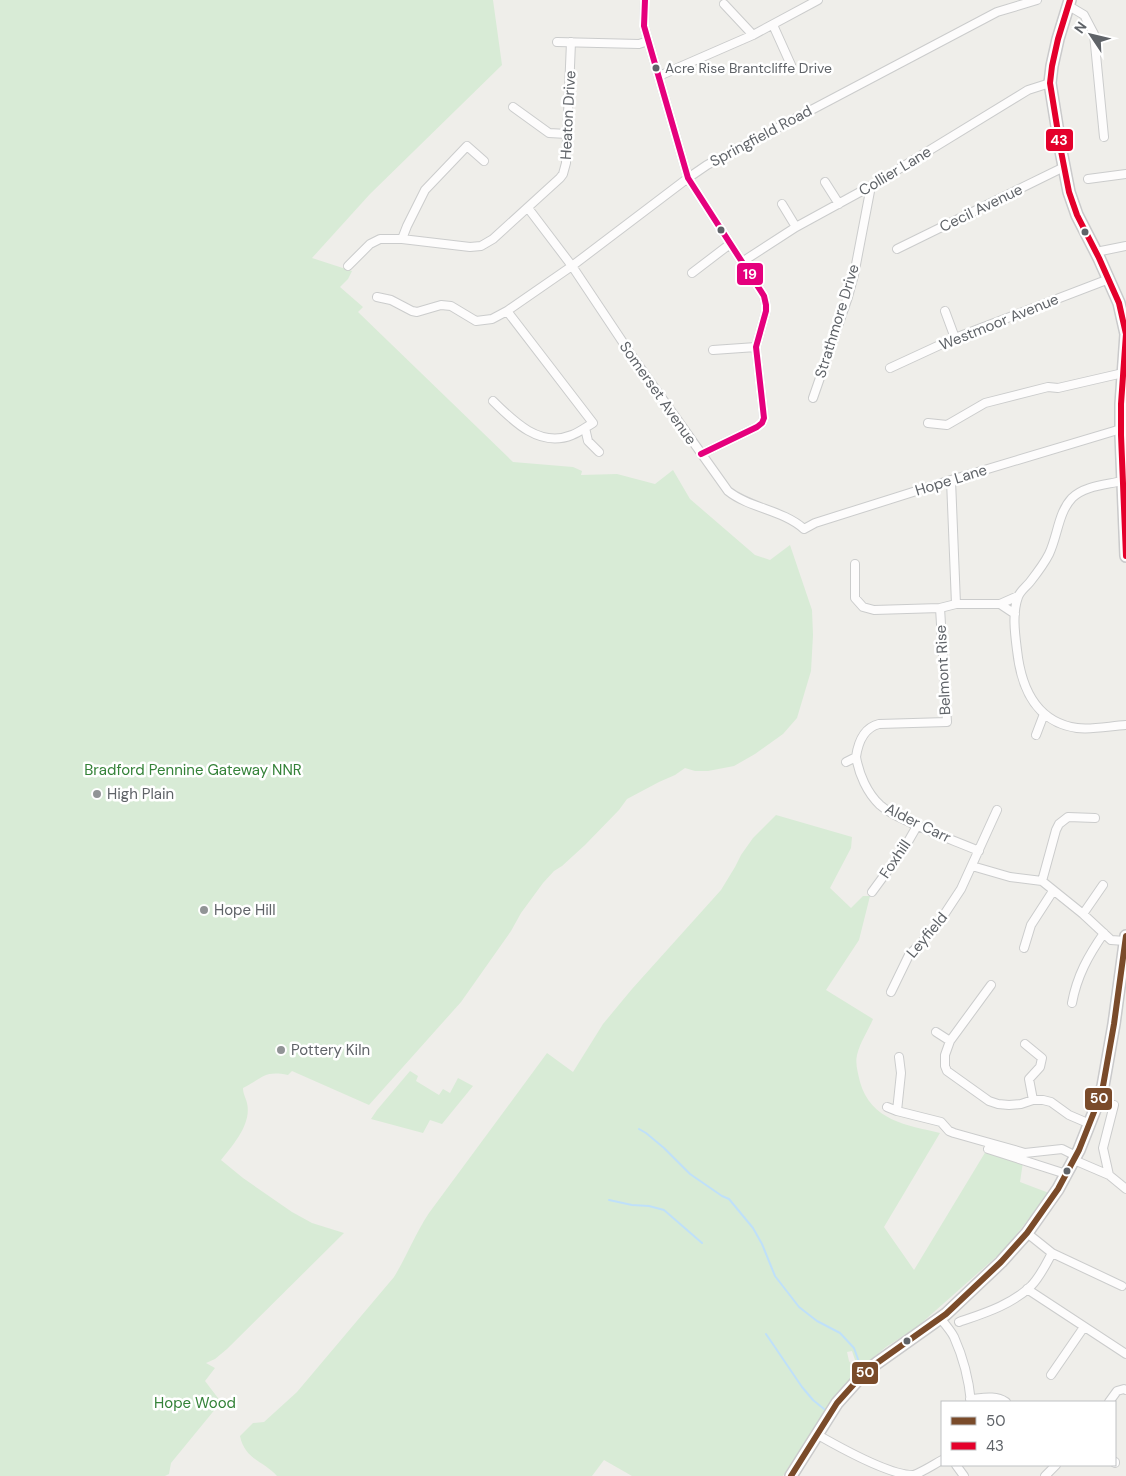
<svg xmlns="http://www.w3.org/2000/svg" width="1126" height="1476" viewBox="0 0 1126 1476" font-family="'DM Sans',sans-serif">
  <rect width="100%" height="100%" fill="#efeeea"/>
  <path fill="#d8ebd6" d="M 0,0 L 493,0 L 502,65 L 370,194 L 312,258 L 352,271 L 348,279 L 340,287 L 363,307 L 358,312 L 513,462 L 573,467 L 582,471 L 581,475 L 617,474 L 655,484 L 673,470 L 690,499 L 755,555 L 770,560 L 790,545 L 812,610 L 813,635 L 811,671 L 797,718 L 783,734 L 755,754 L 734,766 L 708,771 L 695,771 L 685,768 L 675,775 L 659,782 L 627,799 L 619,810 L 585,845 L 562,866 L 554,871 L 543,883 L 521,913 L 511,931 L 461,1002 L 369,1105 L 292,1071 L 288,1075 C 264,1070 263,1078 243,1088 C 243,1094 246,1098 247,1103 C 252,1124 233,1145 221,1160 L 243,1178 L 292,1212 L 312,1223 L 344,1233 L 227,1349 L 215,1359 L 206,1363 L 215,1368 L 205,1381 L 221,1402 L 171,1463 L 169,1474 L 165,1476 L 0,1476 Z
    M 776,815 L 852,837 L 851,848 L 830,888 L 851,908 L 863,896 L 870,896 L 859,940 L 826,990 L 873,1019 C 868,1031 860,1042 857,1055 C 855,1064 858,1073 860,1082 C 871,1121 907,1125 940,1133 L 884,1227 L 914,1270 L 986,1151 L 1023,1162 L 1020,1182 L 1049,1193 L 1005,1249 L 917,1327 L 886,1347 L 863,1366 L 855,1360 L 852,1351 L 847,1352 L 849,1361 L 857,1372 L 822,1415 L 783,1476 L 632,1476 L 604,1460 L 592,1476 L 277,1476 C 263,1460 245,1460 240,1436 L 253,1423 L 264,1422 L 297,1392 L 394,1277 C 407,1256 415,1234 429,1213 L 547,1053 L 573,1072 L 603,1024 L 632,989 L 721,890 L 735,867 L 741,855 L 753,838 Z
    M 410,1071 L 418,1076 L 416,1081 L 439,1095 L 443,1089 L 450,1093 L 458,1078 L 473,1086 L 442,1124 L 430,1120 L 423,1133 L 371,1119 L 377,1110 Z"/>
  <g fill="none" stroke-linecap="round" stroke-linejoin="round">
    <path stroke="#bfe0f9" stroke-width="2" d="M 639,1129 L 646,1133 L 664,1148 L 690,1174 L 722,1196 L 729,1199 L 753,1228 L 762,1244 L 775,1276 L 799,1307 L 817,1321 L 840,1333 L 854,1348 L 859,1362
      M 609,1200 L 632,1205 L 649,1206 L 664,1210 L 702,1243
      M 766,1334 L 802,1387 L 813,1400 L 824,1409"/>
    <g stroke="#cbcccc" stroke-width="10">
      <path id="street" d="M 645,0 L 644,26 L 688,178 L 764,296 L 766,305 L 766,311 L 756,347 L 764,418 L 762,423 L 757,427 L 701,454
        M 724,4 L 753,35
        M 1069,6 L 1084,15 L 1094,34 L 1104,137
        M 773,25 L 791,65
        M 557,42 L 639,44 L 648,41
        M 659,76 L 753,35 L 818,0
        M 513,107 L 549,133 L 567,134
        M 1088,179 L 1126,174
        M 825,182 L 839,204
        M 782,204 L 796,227
        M 528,208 L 572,266 L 632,356 L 728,491 C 749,508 783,510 804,529 L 815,523 L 951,480 L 1121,429
        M 402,239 L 407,226 L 425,190 L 467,146 L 484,161
        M 897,249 L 1064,167
        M 1096,252 L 1126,246
        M 742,262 L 796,227 L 871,186 L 1028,90 L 1050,83
        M 348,266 L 370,244 L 380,239 L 402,239 L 470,247 L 481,246 L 493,239 L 560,178 L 563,174 L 566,163 L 571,42
        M 692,273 L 730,244
        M 377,297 L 391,300 L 412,311 L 417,312 L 441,305 L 451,306 L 476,321 L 492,319 L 507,311 L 572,266 L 688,178 L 707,165 L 997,12 L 1037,0
        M 945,311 L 955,338
        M 713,350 L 756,347
        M 890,368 L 955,338 L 1109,279
        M 813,398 L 848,297 L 854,275 L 871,186
        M 493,401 C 514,422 540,448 572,435 C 580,432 586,427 593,423 L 507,311
        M 928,423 L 947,425 L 985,403 L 1048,387 L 1058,388 L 1123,373
        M 585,428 L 588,441 L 599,452
        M 1122,481 C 1105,485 1084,486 1072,498 C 1058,513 1058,535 1049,554 C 1044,564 1037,573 1030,582 C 1026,587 1020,591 1018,597 C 1012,613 1015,634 1017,650 C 1021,687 1035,722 1077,728 C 1092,730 1110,726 1126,725
        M 855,564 L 855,598 L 863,607 L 874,610 L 940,608
        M 956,604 L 1000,604
        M 1015,614 L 1000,604 L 1018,596
        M 1036,735 L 1044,714
        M 856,757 C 859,774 867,793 880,805 C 888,812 898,817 907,821 C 930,832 955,841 979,851
        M 846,762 L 856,757 C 858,743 863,728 879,724 L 947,722 L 940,608 L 956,604 L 951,480
        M 972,866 L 1010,877 L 1042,881 L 1083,914 L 1111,940 L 1125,941
        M 1042,881 L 1056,830 L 1059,824 L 1068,817 L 1095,818
        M 872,892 L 905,847 L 917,826
        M 1083,914 L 1103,885
        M 1024,948 L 1031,925 L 1053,891
        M 991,985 L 950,1041 L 945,1055 L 945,1066 L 947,1071 L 989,1101 L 998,1104 L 1009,1105 L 1021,1104 L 1033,1100 L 1043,1100 L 1051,1102 L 1069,1115 L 1090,1124
        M 891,992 L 909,955 L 934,930 L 961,889 L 997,810
        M 1072,1003 C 1077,976 1088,956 1104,933
        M 936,1032 L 950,1041
        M 1025,1044 L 1042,1058 L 1040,1067 L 1029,1079 L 1033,1100
        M 899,1057 L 901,1073 L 897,1111 L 941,1122 L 949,1131 L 954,1133 L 1025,1153 L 1062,1149 L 1076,1156
        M 887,1107 L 897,1111
        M 988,1149 L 1066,1174
        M 1074,1160 L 1109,1175 L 1126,1189
        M 1109,1175 L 1103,1148 L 1114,1105
        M 1052,1253 L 1122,1286
        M 1027,1289 L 1126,1354
        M 940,1318 C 945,1324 951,1331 954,1337 C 963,1357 969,1381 971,1402
        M 959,1322 C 985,1313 1011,1305 1031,1286 C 1040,1277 1046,1264 1052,1253 L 1027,1233
        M 1051,1375 L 1084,1327
        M 970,1399 C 983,1398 995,1395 1006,1402
        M 1109,1402 L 1117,1391 L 1124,1389 L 1126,1390
        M 818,1435 C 839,1447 891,1476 914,1475 C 924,1471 933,1465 942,1460
        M 1115,1462 L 1115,1463
        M 956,1465 L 964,1476
        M 1045,1476 L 1056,1465"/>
    </g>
    <g stroke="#cacacb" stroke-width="14">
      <path id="secondary" d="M 1070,0 L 1058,39 L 1052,66 L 1050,83 L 1061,151 L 1069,192 L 1077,215 L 1099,258 L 1119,303 L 1126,334 L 1121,404 L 1121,435 L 1126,556
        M 791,1476 L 837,1403 L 863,1374 L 877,1363 L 946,1314 L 1001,1262 L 1027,1233 L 1058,1189 L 1079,1150 L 1096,1107 L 1103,1086 L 1114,1024 L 1126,936"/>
    </g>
    <use href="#street" stroke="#fdfcfc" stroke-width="8"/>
    <use href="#secondary" stroke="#fdfcfc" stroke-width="11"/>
    <g stroke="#fff" stroke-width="10">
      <path id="bus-1" d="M 791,1476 L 837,1403 L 863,1374 L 877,1363 L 946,1314 L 1001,1262 L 1027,1233 L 1058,1189 L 1079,1150 L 1096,1107 L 1103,1086 L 1114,1024 L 1126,936"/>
    </g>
    <g stroke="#fff" stroke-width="10">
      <path id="bus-2" d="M 1070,0 L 1058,39 L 1052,66 L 1050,83 L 1061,151 L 1069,192 L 1077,215 L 1099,258 L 1119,303 L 1126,334 L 1121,404 L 1121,435 L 1126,556"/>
    </g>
    <g stroke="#fff" stroke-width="10">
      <path id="bus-3" d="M 645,0 L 644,26 L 688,178 L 764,296 L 766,305 L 766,311 L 756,347 L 764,418 L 762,423 L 757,427 L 701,454"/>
    </g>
    <use href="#bus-1" stroke="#7a4b2a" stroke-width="6"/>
    <use href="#bus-2" stroke="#e4002b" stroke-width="6"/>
    <use href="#bus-3" stroke="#e5007d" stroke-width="6"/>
  </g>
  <g fill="#5f6368" stroke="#fff" stroke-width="2">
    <circle cx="656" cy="68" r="4.5"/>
    <circle cx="721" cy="230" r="4.5"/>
    <circle cx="1085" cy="232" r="4.5"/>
    <circle cx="1067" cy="1171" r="4.5"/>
    <circle cx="907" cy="1341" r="4.5"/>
  </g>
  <g fill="#919496" stroke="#fff" stroke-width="2">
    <circle cx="97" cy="794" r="5"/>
    <circle cx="204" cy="910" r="5"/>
    <circle cx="281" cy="1050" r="5"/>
  </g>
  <g text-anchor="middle" stroke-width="5" stroke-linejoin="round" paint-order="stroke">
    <g font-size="14" fill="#5f6368" stroke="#fff" text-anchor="start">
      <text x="665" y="73">Acre Rise Brantcliffe Drive</text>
    </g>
    <g font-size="15" fill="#5f6368" stroke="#fff">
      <text transform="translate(568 115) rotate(-87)" y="5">Heaton Drive</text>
      <text transform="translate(761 136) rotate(-28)" y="5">Springfield Road</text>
      <text transform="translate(895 171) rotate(-31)" y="5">Collier Lane</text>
      <text transform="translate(981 208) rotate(-26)" y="5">Cecil Avenue</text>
      <text transform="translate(837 321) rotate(-73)" y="5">Strathmore Drive</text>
      <text transform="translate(999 322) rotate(-22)" y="5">Westmoor Avenue</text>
      <text transform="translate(658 393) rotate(55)" y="5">Somerset Avenue</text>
      <text transform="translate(951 480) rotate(-17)" y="5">Hope Lane</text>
      <text transform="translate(943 670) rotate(-93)" y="5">Belmont Rise</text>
      <text transform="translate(918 823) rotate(26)" y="5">Alder Carr</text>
      <text transform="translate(895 859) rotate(-56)" y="5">Foxhill</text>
      <text transform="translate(927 935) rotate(-50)" y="5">Leyfield</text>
    </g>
    <g font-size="15" fill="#348238" stroke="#fff">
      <text x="193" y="775">Bradford Pennine Gateway NNR</text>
      <text x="195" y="1408">Hope Wood</text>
    </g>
    <g font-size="15" fill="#5f6368" stroke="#fff" text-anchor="start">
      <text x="107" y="799">High Plain</text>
      <text x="214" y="915">Hope Hill</text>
      <text x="291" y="1055">Pottery Kiln</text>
    </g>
  </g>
  <g stroke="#fff" stroke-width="2">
    <rect x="1045" y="128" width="29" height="24" rx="5" fill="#e4002b"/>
    <rect x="736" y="262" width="28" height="24" rx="5" fill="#e5007d"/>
    <rect x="1084" y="1087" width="29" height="24" rx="5" fill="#7a4b2a"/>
    <rect x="851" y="1361" width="28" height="24" rx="5" fill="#7a4b2a"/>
  </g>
  <g font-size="14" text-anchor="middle" font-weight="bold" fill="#fff">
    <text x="1059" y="145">43</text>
    <text x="750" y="279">19</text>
    <text x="1099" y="1103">50</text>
    <text x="865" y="1377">50</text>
  </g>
  <rect x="941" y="1401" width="175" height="65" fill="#ffffff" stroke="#bfc1c3"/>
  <rect x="951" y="1417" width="25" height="8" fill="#7a4b2a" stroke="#bfc1c3"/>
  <text x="986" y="1426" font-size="15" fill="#5f6368">50</text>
  <rect x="951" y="1442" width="25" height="8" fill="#e4002b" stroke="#bfc1c3"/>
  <text x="986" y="1451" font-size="15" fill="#5f6368">43</text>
  <g transform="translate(1091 35) rotate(305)" stroke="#ffffff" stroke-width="4" paint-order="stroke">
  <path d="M0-4L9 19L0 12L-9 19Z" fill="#5f6368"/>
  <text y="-8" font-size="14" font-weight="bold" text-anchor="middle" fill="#5f6368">N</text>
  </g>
</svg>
